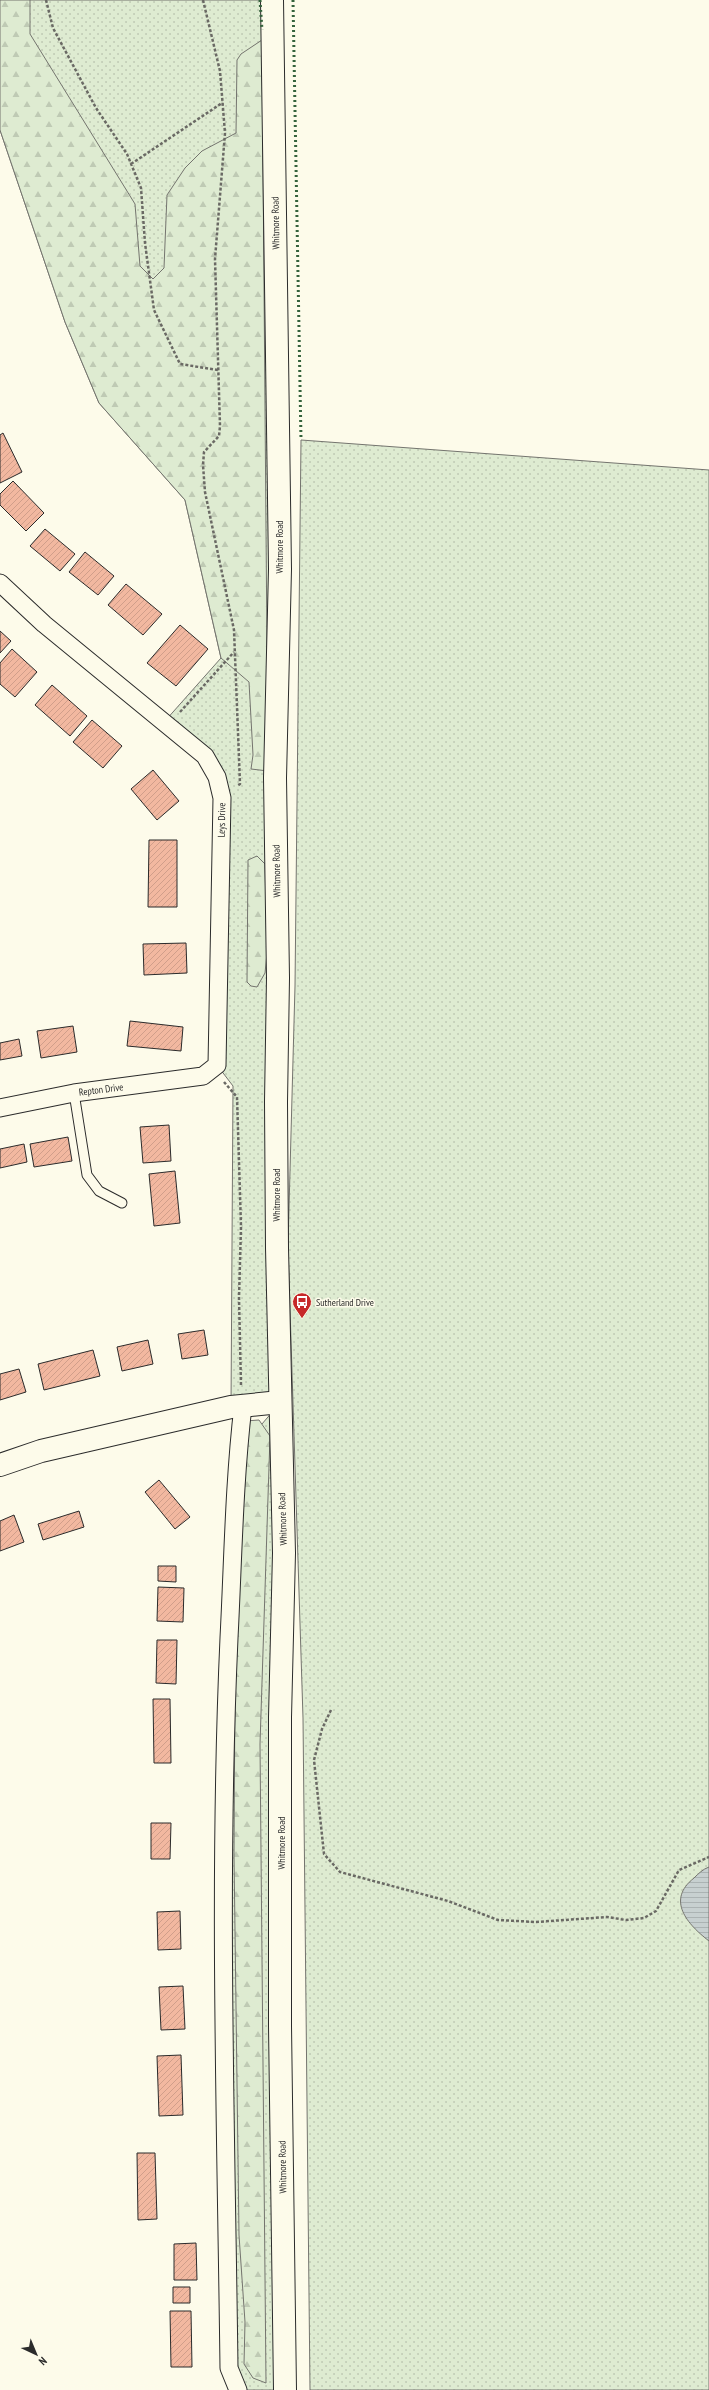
<svg xmlns="http://www.w3.org/2000/svg" width="709" height="2390" viewBox="0 0 709 2390" font-family="'PT Sans Narrow',sans-serif">
  <defs>
    <pattern id="grass-dots" width="8" height="8" patternUnits="userSpaceOnUse"><rect width="8" height="8" fill="#deebd1"/><path d="M2 2h.1M6 6h.1" fill="none" stroke="#bfcab4" stroke-width="1.8" stroke-linecap="round"/></pattern>
    <pattern id="forest-firs" width="22" height="20" patternUnits="userSpaceOnUse"><rect width="22" height="20" fill="#deebd1"/><path d="M5 1l3.5 6h-7zM16 11l3.5 6h-7z" fill="#bfcab4"/></pattern>
    <pattern id="water-rules" width="6" height="5" patternUnits="userSpaceOnUse"><rect width="6" height="5" fill="#c7d0d0"/><path d="M0 2.5h6" fill="none" stroke="#abb3b3"/></pattern>
    <pattern id="building-hatch" width="6" height="6" patternUnits="userSpaceOnUse"><rect width="6" height="6" fill="#f2b8a0"/><path d="M-1 1l2-2M0 6l6-6M5 7l2-2" fill="none" stroke="#d09e8a"/></pattern>
  </defs>
  <rect width="100%" height="100%" fill="#fdfbea"/>
  <path fill="url(#grass-dots)" stroke="#74746e" d="M 0,0 L 272,0 L 286,2390 L 238,2390 L 229,2368 L 222,1905 L 237,1453 L 280,1403 L 231,1407 L 233,1086 L 217,1065 L 217,777 L 165,721 L 221,658 L 185,500 L 99,403 L 65,322 L 0,130 Z
    M 301,440 L 709,470 L 709,2390 L 310,2390 L 303,1718 L 288,1245 L 295,986 Z"/>
  <path fill="url(#forest-firs)" stroke="#74746e" d="M 0,0 L 30,0 L 30,34 L 135,204 L 140,266 L 153,279 L 164,268 L 167,195 L 185,168 L 202,151 L 236,133 L 237,60 L 241,54 L 262,40 L 268,771 L 251,769 L 253,755 L 249,682 L 221,658 L 185,500 L 99,403 L 65,322 L 0,130 Z
    M 257,856 L 265,864 L 267,953 L 265,973 L 257,987 L 251,986 L 247,982 L 248,860 Z
    M 259,1420 L 270,1436 L 260,1744 L 266,2383 L 253,2378 L 244,2364 L 245,2322 L 239,2235 L 234,1855 L 235,1682 L 245,1421 Z"/>
  <path fill="url(#water-rules)" stroke="#74746e" d="M 709,1867 L 709,1941 C 687,1924 666,1900 694,1878 C 698,1874 703,1869 709,1867 Z"/>
  <path fill="url(#building-hatch)" stroke="#2b2b2b" d="M 3,433 L 22,472 L 0,483 L 0,435 Z
    M 13,481 L 44,513 L 26,531 L 0,505 L 0,494 Z
    M 45,529 L 75,554 L 60,571 L 30,546 Z
    M 85,552 L 114,576 L 98,595 L 69,572 Z
    M 126,584 L 162,614 L 143,635 L 108,605 Z
    M 180,625 L 208,649 L 176,686 L 147,663 Z
    M 0,631 L 11,641 L 0,653 Z
    M 12,649 L 37,672 L 15,697 L 0,684 L 0,663 Z
    M 52,685 L 87,716 L 70,736 L 35,705 Z
    M 92,720 L 122,746 L 103,768 L 73,742 Z
    M 153,770 L 179,801 L 157,820 L 131,789 Z
    M 149,840 L 177,840 L 177,907 L 148,907 Z
    M 186,943 L 187,973 L 144,975 L 143,944 Z
    M 130,1021 L 183,1027 L 181,1051 L 127,1046 Z
    M 73,1026 L 77,1052 L 41,1058 L 37,1031 Z
    M 19,1039 L 22,1056 L 0,1060 L 0,1043 Z
    M 169,1125 L 171,1161 L 143,1163 L 140,1127 Z
    M 68,1137 L 72,1161 L 34,1167 L 30,1144 Z
    M 24,1144 L 27,1162 L 0,1168 L 0,1149 Z
    M 175,1171 L 180,1223 L 154,1226 L 149,1174 Z
    M 204,1330 L 208,1355 L 182,1359 L 178,1334 Z
    M 148,1340 L 153,1364 L 122,1371 L 117,1347 Z
    M 93,1350 L 100,1376 L 44,1390 L 38,1364 Z
    M 19,1369 L 26,1392 L 0,1400 L 0,1374 Z
    M 159,1480 L 190,1517 L 175,1529 L 145,1492 Z
    M 79,1511 L 84,1527 L 43,1540 L 38,1524 Z
    M 14,1515 L 24,1542 L 0,1551 L 0,1521 Z
    M 158,1566 L 176,1566 L 176,1582 L 158,1581 Z
    M 158,1587 L 184,1588 L 183,1622 L 157,1621 Z
    M 157,1640 L 177,1640 L 176,1684 L 156,1683 Z
    M 153,1699 L 170,1699 L 171,1763 L 154,1763 Z
    M 151,1823 L 171,1823 L 170,1859 L 151,1859 Z
    M 180,1911 L 181,1949 L 158,1950 L 157,1912 Z
    M 183,1986 L 185,2029 L 161,2030 L 159,1987 Z
    M 181,2055 L 183,2115 L 159,2116 L 157,2056 Z
    M 137,2153 L 155,2153 L 157,2219 L 138,2220 Z
    M 196,2243 L 197,2280 L 174,2280 L 174,2244 Z
    M 173,2287 L 190,2287 L 190,2303 L 173,2303 Z
    M 170,2311 L 191,2311 L 192,2367 L 171,2367 Z"/>
  <g fill="none" stroke-linecap="round" stroke-linejoin="round">
    <g stroke="#2b2b2b" stroke-width="11">
      <path id="service" d="M 74,1093 L 87,1175 L 99,1191 L 122,1203"/>
    </g>
    <g stroke="#2b2b2b" stroke-width="19">
      <path id="minor" d="M 0,583 L 44,624 L 205,756 L 217,777 L 222,798 L 217,1065 L 203,1076 L 74,1093 L 0,1108
        M 238,2390 L 229,2368 C 226,2124 218,1881 229,1638 C 233,1561 234,1483 243,1406"/>
    </g>
    <g stroke="#2b2b2b" stroke-width="24">
      <path id="tertiary" d="M 0,1465 L 41,1451 L 231,1407 L 280,1402"/>
    </g>
    <g stroke="#2b2b2b" stroke-width="24">
      <path id="trunk" d="M 272,0 L 280,569 L 275,778 L 278,978 L 276,1102 L 277,1248 L 284,1553 L 280,1717 L 280,2026 L 285,2390"/>
    </g>
    <path stroke="#6a6964" stroke-width="2.5" stroke-dasharray="3 2" stroke-linecap="butt" d="M 46,0 L 53,28 L 96,108 L 127,154 L 141,188 L 145,243 L 154,310 L 180,364 L 218,370
      M 203,0 L 220,71 L 225,133 L 215,259 L 220,426 L 219,436 L 204,452 L 203,465 L 205,492 L 234,630 L 240,784 L 237,786
      M 131,164 L 222,103
      M 180,712 L 234,652
      M 224,1082 L 237,1097 L 241,1227 L 239,1298 L 241,1386
      M 331,1710 L 322,1729 L 314,1760 L 324,1854 L 340,1872 L 448,1901 L 498,1920 L 536,1922 L 607,1917 L 626,1920 L 644,1918 L 656,1911 L 679,1870 L 709,1857"/>
    <use href="#service" stroke="#fdfbea" stroke-width="9"/>
    <use href="#minor" stroke="#fdfbea" stroke-width="17"/>
    <use href="#tertiary" stroke="#fdfbea" stroke-width="22"/>
    <use href="#trunk" stroke="#fdfbea" stroke-width="22"/>
    <path stroke="#34623c" stroke-width="3" stroke-dasharray="2 3" stroke-linecap="butt" d="M 260,0 L 262,30
      M 293,0 L 301,440"/>
  </g>
  <defs>
    <g id="bus-pin" transform="scale(1)"><path d="M0 17L-7.5 6A9.5 9.5 0 1 1 7.5 6Z" fill="#c62828" stroke="#fdfbea"/><path d="M-5-6H5V4H4V6H2V4H-2V6H-4V4H-5ZM-3.5-4V0h7V-4ZM-3.5 1.2v1.5H-2V1.2ZM2 1.2v1.5H3.5V1.2Z" fill="#fff"/></g>
  </defs>
  <g fill-rule="evenodd">
    <use href="#bus-pin" x="302" y="1302"/>
  </g>
  <g text-anchor="middle" stroke-width="3" stroke-linejoin="round" paint-order="stroke">
    <g font-size="10" fill="#2b2b2b" stroke="#fdfbea">
      <text transform="translate(275 223) rotate(-91)" y="4">Whitmore Road</text>
      <text transform="translate(279 547) rotate(-90)" y="4">Whitmore Road</text>
      <text transform="translate(221 820) rotate(-89)" y="4">Leys Drive</text>
      <text transform="translate(276 871) rotate(-91)" y="4">Whitmore Road</text>
      <text transform="translate(101 1089) rotate(-7)" y="4">Repton Drive</text>
      <text transform="translate(276 1195) rotate(-90)" y="4">Whitmore Road</text>
      <text transform="translate(282 1519) rotate(-92)" y="4">Whitmore Road</text>
      <text transform="translate(281 1843) rotate(-90)" y="4">Whitmore Road</text>
      <text transform="translate(282 2167) rotate(-91)" y="4">Whitmore Road</text>
    </g>
    <g font-size="10" fill="#2b2b2b" stroke="#fdfbea" text-anchor="start">
      <text x="316" y="1306">Sutherland Drive</text>
    </g>
  </g>
  <g transform="translate(36 2354) rotate(136)" stroke="#fdfbea" stroke-width="3" paint-order="stroke">
  <path d="M0-3L7 15L0 10L-7 15Z" fill="#2b2b2b"/>
  <text y="-6" font-size="11" font-weight="bold" text-anchor="middle" fill="#2b2b2b">N</text>
  </g>
</svg>
